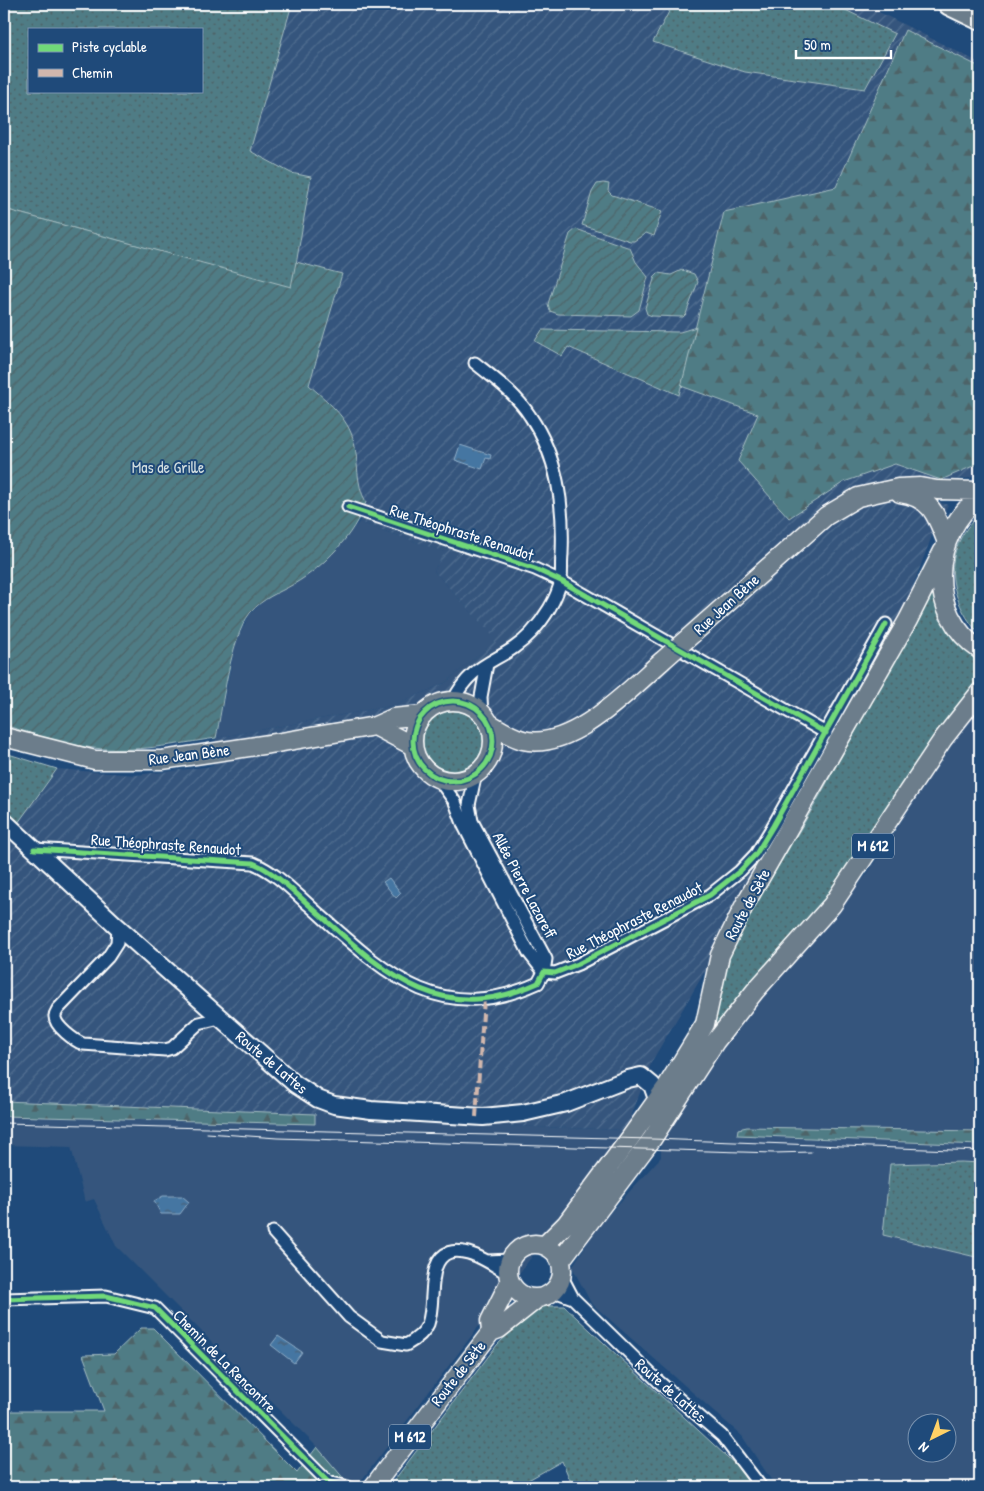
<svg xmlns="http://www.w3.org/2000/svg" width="984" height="1491" viewBox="0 0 984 1491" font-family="'Patrick Hand',sans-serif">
  <defs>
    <pattern id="industrial-furrows" width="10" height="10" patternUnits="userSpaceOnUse" patternTransform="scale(1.25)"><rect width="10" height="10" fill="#34557d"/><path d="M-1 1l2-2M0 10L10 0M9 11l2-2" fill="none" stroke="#526e90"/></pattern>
    <pattern id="grass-dots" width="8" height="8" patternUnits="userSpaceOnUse" patternTransform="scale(1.25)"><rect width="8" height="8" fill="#4f7c85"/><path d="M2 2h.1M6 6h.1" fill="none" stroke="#4e6468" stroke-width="1.8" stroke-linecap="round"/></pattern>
    <pattern id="forest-firs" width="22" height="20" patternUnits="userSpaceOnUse" patternTransform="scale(1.25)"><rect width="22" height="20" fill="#4f7c85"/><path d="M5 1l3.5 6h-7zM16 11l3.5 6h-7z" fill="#4e6468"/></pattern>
    <pattern id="garden-furrows" width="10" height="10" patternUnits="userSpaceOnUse" patternTransform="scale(1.25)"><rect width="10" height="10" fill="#4f7c85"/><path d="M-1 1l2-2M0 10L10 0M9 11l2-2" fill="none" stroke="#4e6468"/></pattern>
    <pattern id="water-ripples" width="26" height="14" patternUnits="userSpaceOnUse" patternTransform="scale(1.25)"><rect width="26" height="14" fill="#4576a2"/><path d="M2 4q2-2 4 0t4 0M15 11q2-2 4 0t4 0" fill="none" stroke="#495f73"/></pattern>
  </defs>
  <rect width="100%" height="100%" fill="#1f4a7a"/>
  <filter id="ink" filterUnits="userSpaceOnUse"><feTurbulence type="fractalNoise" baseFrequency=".02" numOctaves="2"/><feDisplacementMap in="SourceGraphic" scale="10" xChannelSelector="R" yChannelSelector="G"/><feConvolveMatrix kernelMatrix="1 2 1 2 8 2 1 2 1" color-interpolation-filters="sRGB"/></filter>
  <g filter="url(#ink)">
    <path fill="#34557d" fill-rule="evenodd" d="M 359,522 L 445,552 L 434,571 L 497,640 L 445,683 L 396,705 L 216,738 L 236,641 L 250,614 L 271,594 L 294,584 L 325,561 Z
      M 980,699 L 980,1163 L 961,1162 L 884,1235 L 980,1258 L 980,1487 L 776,1487 L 742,1436 L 591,1303 L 572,1267 L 599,1225 L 661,1157 L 661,1135 L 713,1053 L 867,874 ZM 916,1424 L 946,1424 L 946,1454 L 916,1454 Z
      M 4,1101 L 323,1114 L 483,1125 L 626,1130 L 607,1158 L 358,1485 L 345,1480 L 317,1447 L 116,1246 L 94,1199 L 85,1202 L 71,1147 L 4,1145 Z"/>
    <path fill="url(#industrial-furrows)" fill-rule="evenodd" d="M 4,4 L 863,4 L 980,63 L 980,473 L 970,478 L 900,488 L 948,505 L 932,536 L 904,609 L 839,725 L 771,860 L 652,1061 L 626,1130 L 483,1125 L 323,1114 L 4,1101 L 4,841 L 57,769 L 136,775 L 213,766 L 216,738 L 396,705 L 445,683 L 496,640 L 434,571 L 444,552 L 359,522 L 366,502 L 360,491 L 354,441 L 340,414 L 309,385 L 342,274 L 4,209 ZM 29,29 L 201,29 L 201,91 L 29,91 Z"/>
    <path fill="url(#grass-dots)" stroke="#a7bec2" fill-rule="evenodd" d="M 4,4 L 292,4 L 250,151 L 291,173 L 311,177 L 292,288 L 4,209 ZM 29,29 L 201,29 L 201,91 L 29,91 Z
      M 673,4 L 833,4 L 895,34 L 865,89 L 745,72 L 653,42 Z
      M 980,514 L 980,635 C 947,598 940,550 980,514 Z
      M 934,589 L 939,618 L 956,642 L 980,663 L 980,679 L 956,709 L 834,890 L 705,1046 L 701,1042 L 731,950 L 741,929 L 814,806 Z
      M423 741a30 30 0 1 1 60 0a30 30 0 1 1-60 0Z
      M 5,753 L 57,769 L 18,823 L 4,806 Z
      M 961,1162 L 980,1163 L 980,1258 L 883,1235 L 890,1164 Z
      M 543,1306 L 564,1306 L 739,1468 L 751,1487 L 573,1487 L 562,1461 L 516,1487 L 389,1487 L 497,1345 L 528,1315 Z"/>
    <path fill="url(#forest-firs)" stroke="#a7bec2" d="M 905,30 L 980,67 L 980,463 L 941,480 L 895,464 L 844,482 L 789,518 L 738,461 L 758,414 L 681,386 L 724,212 L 836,187 Z
      M 4,1101 L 315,1114 L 315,1124 L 4,1116 Z
      M 747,1127 L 980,1131 L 980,1145 L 737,1135 L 738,1129 Z
      M 141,1328 L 153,1328 L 297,1473 L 317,1447 L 345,1480 L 358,1485 L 357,1487 L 4,1487 L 4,1411 L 104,1411 L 83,1355 L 114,1354 Z"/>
    <path fill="url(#garden-furrows)" stroke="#a7bec2" d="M 603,183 L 609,184 L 608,191 L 612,195 L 662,211 L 654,236 L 646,233 L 634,241 L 630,241 L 582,225 L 592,192 L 597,184 Z
      M 4,209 L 291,287 L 296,262 L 342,274 L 309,385 C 327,401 348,417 354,442 C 359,462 355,483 366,502 C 354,535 325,566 294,584 C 277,594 264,597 250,613 C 230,639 223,705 216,738 C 176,744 134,753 93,748 C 62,744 33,734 4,725 Z
      M 576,229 L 630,248 L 636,262 L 648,277 L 639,310 L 631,316 L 558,314 L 550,311 L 548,304 L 570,234 Z
      M 682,270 L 694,274 L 698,282 L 686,314 L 683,317 L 652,316 L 647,314 L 645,308 L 655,276 L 658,273 L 671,275 Z
      M 696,327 L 679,395 L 568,347 L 562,356 L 535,341 L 542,330 L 680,332 Z"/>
    <path fill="url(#water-ripples)" stroke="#8fadc7" d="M 460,445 L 491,455 L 490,459 L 486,458 L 482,469 L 455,460 Z
      M 389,878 L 401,893 L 396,898 L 383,882 Z
      M 163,1196 L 182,1196 L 189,1202 L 180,1214 L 161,1214 L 154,1201 Z
      M 278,1336 L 302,1352 L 294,1363 L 271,1345 Z"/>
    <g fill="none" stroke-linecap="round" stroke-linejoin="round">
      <g stroke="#fff" stroke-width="15">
        <path id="street" d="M 348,507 L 535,569 L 561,581 L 826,733
          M 453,701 C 473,659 503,663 531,633 C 544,619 557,599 561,580 C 562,572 561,562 562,554 C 564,505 558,457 530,416 C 516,394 495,379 475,363
          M 482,714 L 481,697 L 487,664
          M 476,773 L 469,805 L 472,821 L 546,959 L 544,972
          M 437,777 L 455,802 L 464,826 L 529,953 L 544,972
          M 34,849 L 253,863 C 275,872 292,890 310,906 C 381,969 436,1029 538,983 L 544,972 L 555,973 L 578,964 L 710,895 L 740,871 L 756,854 L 773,826 L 886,624
          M 118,927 L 117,943 L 108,957 L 58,1009 C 57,1011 55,1013 55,1016 C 54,1026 75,1041 83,1044 L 165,1050 L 172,1048 L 199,1023 L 220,1018
          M 273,1232 L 349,1317 L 382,1341 L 406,1345 C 415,1340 424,1334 428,1324 C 434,1306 430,1285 436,1267 C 448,1233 491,1263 508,1274
          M 487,1261 L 510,1260
          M 562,1277 L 573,1298 L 658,1381 L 722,1436 L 761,1487
          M 554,1291 L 573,1298
          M 4,1299 L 106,1296 L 155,1308 L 328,1482 L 348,1487"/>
      </g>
      <g stroke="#fff" stroke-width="20">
        <path id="secondary" d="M 4,821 L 118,927 L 295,1084 L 318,1099 L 334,1105 L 371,1110 L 483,1117 L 523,1113 L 566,1103 L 628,1079 L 641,1076 L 652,1085 L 657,1099"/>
      </g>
      <g stroke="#fff" stroke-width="21">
        <path id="primary" d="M 900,493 C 930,497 936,514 946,540
          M 980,497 C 930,534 926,614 980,650
          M 705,623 L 826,516 L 858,497 L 898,488 L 920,487 L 937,490 L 980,491
          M413 741a40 40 0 1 1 80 0a40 40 0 1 1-80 0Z
          M 489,723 C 499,729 511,737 523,740 C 571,752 629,690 662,661
          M 375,726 L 413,746
          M 4,737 L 95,760 L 162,760 L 276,743 L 375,726 L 393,718 L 423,715
          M508 1271a27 27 0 1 1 54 0a27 27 0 1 1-54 0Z
          M 545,1245 L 566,1224 L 630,1138 L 667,1086 L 705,1024 L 720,955 L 745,904 L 908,620 L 943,551
          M 561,1260 L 652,1139 L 715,1042 L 755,991 L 832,905 L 943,739 L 980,692
          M 491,1332 L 490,1321 L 510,1281
          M 373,1487 L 491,1332 L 499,1329 L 538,1298"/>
      </g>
      <g stroke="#fff" stroke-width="25">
        <path id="highway" d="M 949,4 L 980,19"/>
      </g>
      <use href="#street" stroke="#1f4a7a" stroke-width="11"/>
      <use href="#secondary" stroke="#1f4a7a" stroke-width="16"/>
      <use href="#primary" stroke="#6c7d8b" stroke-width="18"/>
      <use href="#highway" stroke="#6c7d8b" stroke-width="21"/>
      <path stroke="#fff" stroke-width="1" d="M 4,1123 L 652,1139 L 980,1151
        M 207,1133 L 277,1138 L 774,1153 L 811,1152"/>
      <g stroke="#fff" stroke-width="21" stroke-linecap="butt">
        <path id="primary-bridge" d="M 662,661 L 705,623"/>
      </g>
      <use href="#primary-bridge" stroke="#6c7d8b" stroke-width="18"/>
      <path stroke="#d1b7ad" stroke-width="4" stroke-dasharray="8 4" stroke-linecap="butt" d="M 476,1117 L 484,999"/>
      <g stroke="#1f4a7a" stroke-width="8">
        <path id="cycleway" d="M 348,507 L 535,569 L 561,581 L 826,733
          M413 741a40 40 0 1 1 80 0a40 40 0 1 1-80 0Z
          M 34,849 L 253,863 C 275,872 292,890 310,906 C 381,969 436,1029 538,983 L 544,972 L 555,973 L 578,964 L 710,895 L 740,871 L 756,854 L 773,826 L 886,624
          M 4,1299 L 106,1296 L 155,1308 L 328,1482 L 348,1487"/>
      </g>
      <use href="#cycleway" stroke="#71d979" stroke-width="5"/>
    </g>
  </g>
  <g text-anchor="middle" stroke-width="4" stroke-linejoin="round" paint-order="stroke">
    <g fill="#1f4a7a" stroke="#bcc9d7" stroke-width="1">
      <rect x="852" y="833.5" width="42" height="25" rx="4"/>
      <rect x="389" y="1424.5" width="42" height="25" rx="4"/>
    </g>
    <g font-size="15" font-weight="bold" fill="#fff">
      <text x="873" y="851">M 612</text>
      <text x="410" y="1442">M 612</text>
    </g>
    <g font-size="16" fill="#d3dee0" stroke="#1f4a7a">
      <text x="168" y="473">Mas de Grille</text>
    </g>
    <g font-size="16" fill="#fff" stroke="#1f4a7a">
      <text transform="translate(462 532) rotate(18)" y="6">Rue Théophraste Renaudot</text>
      <text transform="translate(726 604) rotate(-42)" y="6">Rue Jean Bène</text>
      <text transform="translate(189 754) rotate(-7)" y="6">Rue Jean Bène</text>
      <text transform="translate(166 844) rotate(4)" y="6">Rue Théophraste Renaudot</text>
      <text transform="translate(525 885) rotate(62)" y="6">Allée Pierre Lazareff</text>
      <text transform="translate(747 904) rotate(-62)" y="6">Route de Sète</text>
      <text transform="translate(634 920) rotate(-27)" y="6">Rue Théophraste Renaudot</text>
      <text transform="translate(272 1062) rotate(40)" y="6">Route de Lattes</text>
      <text transform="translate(225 1361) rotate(45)" y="6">Chemin de La Rencontre</text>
      <text transform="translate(458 1373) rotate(-52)" y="6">Route de Sète</text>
      <text transform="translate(671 1390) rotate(41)" y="6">Route de Lattes</text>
    </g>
  </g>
  <rect width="984" height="1491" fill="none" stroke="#1f4a7a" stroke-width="20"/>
  <rect x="10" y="10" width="964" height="1471" fill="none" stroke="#fff" stroke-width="2" filter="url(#ink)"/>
  <rect x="28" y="28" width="175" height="65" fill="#1f4a7a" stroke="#7992af"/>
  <rect x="38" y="44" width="25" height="8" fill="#71d979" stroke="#7992af"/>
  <text x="72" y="52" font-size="15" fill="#ffffff">Piste cyclable</text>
  <rect x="38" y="69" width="25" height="8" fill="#d1b7ad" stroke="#7992af"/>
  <text x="72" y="78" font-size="15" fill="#ffffff">Chemin</text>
  <g transform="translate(932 1438) rotate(222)"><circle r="24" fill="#1f4a7a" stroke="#7992af"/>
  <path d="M0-4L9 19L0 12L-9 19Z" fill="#ffd166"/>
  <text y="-8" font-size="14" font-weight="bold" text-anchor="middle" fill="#ffffff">N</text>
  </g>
  <path d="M796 50v8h95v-8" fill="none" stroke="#ffffff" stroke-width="2.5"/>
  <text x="804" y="50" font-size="15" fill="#ffffff" stroke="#1f4a7a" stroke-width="4" paint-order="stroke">50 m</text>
</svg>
